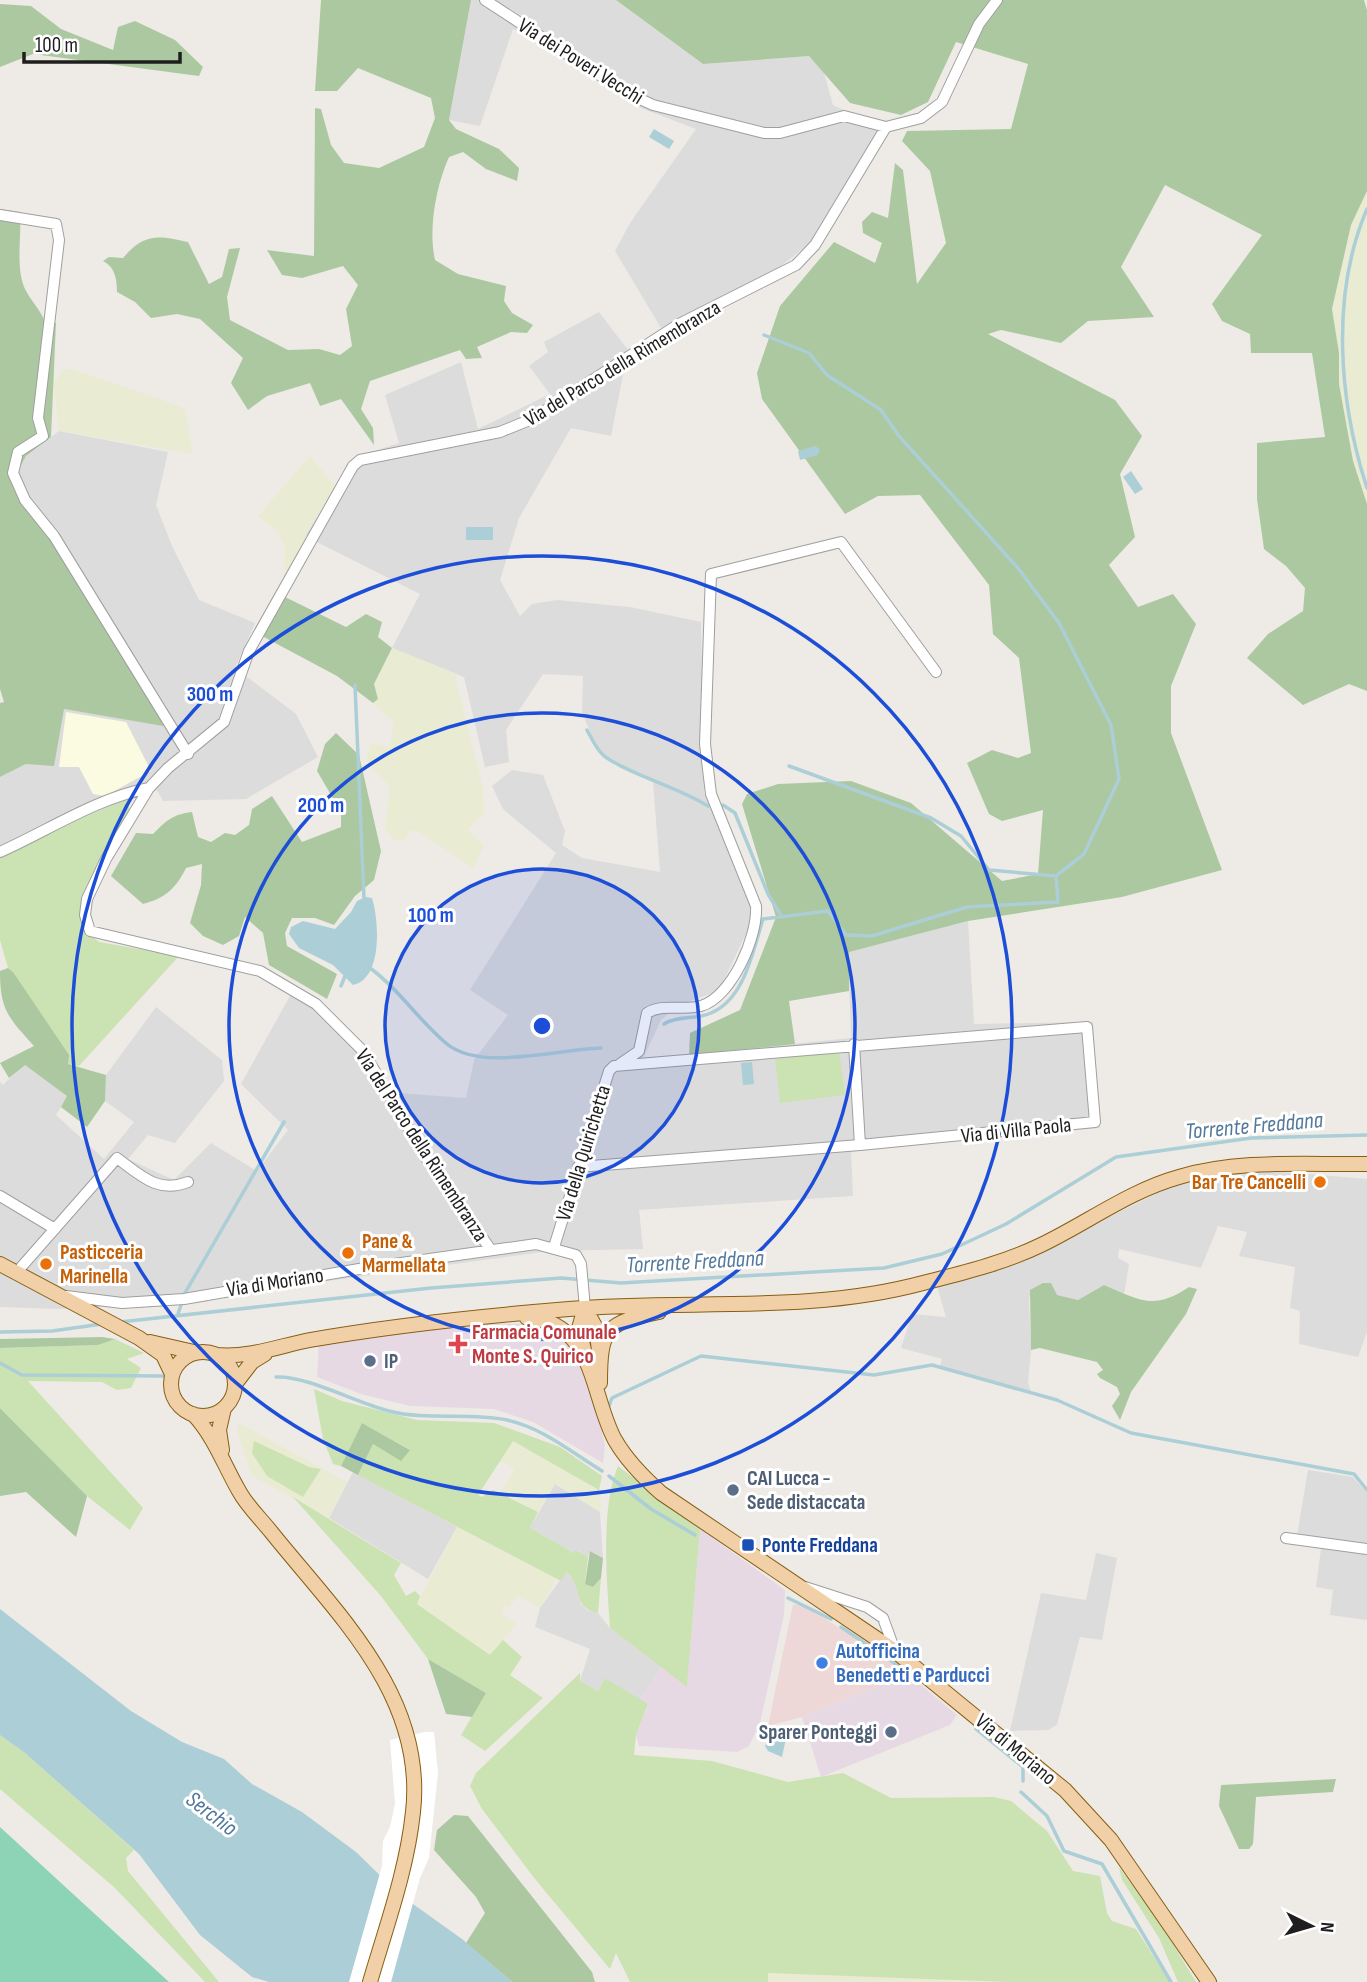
<svg xmlns="http://www.w3.org/2000/svg" width="1367" height="1982" viewBox="0 0 1367 1982" font-family="'Sofia Sans Condensed',sans-serif">
  <rect width="100%" height="100%" fill="#eeebe6"/>
  <path fill="#dcdcdc" d="M 471,0 L 616,0 L 703,64 L 819,55 L 833,105 L 882,128 L 810,243 L 767,277 L 661,328 L 615,251 L 630,223 L 696,129 L 641,108 L 513,29 L 480,126 L 449,120 Z
    M 599,312 L 628,350 L 611,436 L 571,428 L 519,518 L 500,580 L 520,616 L 532,604 L 557,600 L 630,607 L 701,622 L 704,793 L 753,909 L 750,925 L 719,991 L 681,1004 L 661,1020 L 643,1059 L 851,1038 L 848,952 L 968,921 L 974,1024 L 1093,1022 L 1100,1128 L 851,1150 L 853,1196 L 639,1210 L 643,1249 L 550,1251 L 159,1304 L 58,1309 L 0,1307 L 0,1082 L 3,1085 L 24,1064 L 68,1096 L 56,1115 L 104,1159 L 134,1122 L 105,1101 L 106,1075 L 156,1007 L 222,1060 L 224,1081 L 175,1143 L 148,1135 L 128,1159 L 174,1180 L 211,1143 L 257,1171 L 288,1130 L 241,1084 L 291,994 L 325,1010 L 398,1093 L 466,1098 L 474,1060 L 508,1015 L 470,990 L 556,853 L 503,809 L 492,786 L 512,770 L 543,775 L 565,831 L 562,845 L 582,858 L 660,872 L 653,782 L 620,768 L 595,744 L 582,712 L 583,676 L 543,674 L 506,730 L 509,762 L 485,767 L 464,677 L 392,648 L 420,594 L 305,536 L 356,457 L 399,443 L 385,395 L 461,362 L 478,429 L 550,394 L 529,366 L 548,352 L 544,342 Z
    M 59,431 L 168,452 L 156,505 L 172,546 L 199,600 L 255,623 L 235,668 L 296,714 L 318,757 L 246,799 L 163,801 L 157,790 L 69,823 L 0,858 L 0,777 L 26,764 L 64,709 L 167,726 L 25,491 L 18,471 L 26,456 Z
    M 1272,1171 L 1367,1179 L 1367,1332 L 1358,1357 L 1299,1344 L 1300,1311 L 1290,1308 L 1295,1267 L 1239,1256 L 1247,1232 L 1218,1226 L 1201,1268 L 1119,1249 L 1118,1258 L 1129,1264 L 1124,1294 L 1104,1285 L 1078,1300 L 1057,1295 L 1029,1297 L 1031,1350 L 1028,1383 L 1031,1392 L 939,1368 L 942,1359 L 901,1348 L 912,1314 L 946,1317 L 937,1286 L 1046,1248 L 1170,1187 L 1205,1176 Z
    M 1308,1470 L 1353,1477 L 1367,1493 L 1367,1620 L 1330,1615 L 1333,1590 L 1316,1587 L 1322,1541 L 1297,1536 Z
    M 353,1472 L 457,1527 L 428,1579 L 329,1518 Z
    M 555,1484 L 600,1512 L 603,1558 L 591,1551 L 588,1557 L 577,1550 L 574,1553 L 530,1528 Z
    M 1096,1553 L 1117,1558 L 1102,1640 L 1080,1637 L 1057,1725 L 1048,1730 L 1010,1731 L 1041,1593 L 1086,1600 Z
    M 566,1572 L 575,1581 L 581,1604 L 587,1610 L 598,1613 L 610,1628 L 661,1667 L 640,1700 L 605,1678 L 598,1691 L 580,1681 L 590,1649 L 535,1627 L 540,1608 Z"/>
  <path fill="#edd7d7" d="M 793,1604 L 811,1609 L 908,1674 L 802,1717 L 768,1726 Z"/>
  <path fill="#e6d9e4" d="M 477,1323 L 532,1324 L 549,1328 L 571,1345 L 592,1390 L 605,1445 L 603,1463 L 533,1422 L 494,1409 L 410,1406 L 361,1394 L 317,1377 L 319,1339 Z
    M 700,1529 L 785,1590 L 784,1615 L 760,1723 L 749,1746 L 737,1752 L 639,1746 L 636,1735 L 648,1705 L 640,1700 L 661,1667 L 687,1686 Z
    M 908,1674 L 957,1715 L 950,1725 L 821,1777 L 802,1717 Z"/>
  <path fill="#fbfbe2" d="M 66,712 L 126,722 L 151,771 L 105,796 L 93,794 L 79,767 L 59,767 Z"/>
  <path fill="#e9ebd3" fill-rule="evenodd" d="M 1367,191 L 1367,504 L 1353,461 L 1339,383 L 1339,353 L 1332,309 L 1351,225 Z
    M 72,369 L 185,408 L 193,454 L 59,431 L 54,384 L 62,370 Z
    M 310,456 L 336,488 L 305,535 L 308,537 L 290,572 L 284,570 L 285,548 L 278,532 L 258,516 Z
    M 392,648 L 457,674 L 456,681 L 483,788 L 484,813 L 468,829 L 484,845 L 473,869 L 421,833 L 410,830 L 404,841 L 393,839 L 385,829 L 390,786 L 366,761 L 371,743 L 389,747 L 394,722 L 373,703 L 378,698 L 374,685 Z
    M 239,1423 L 347,1482 L 329,1518 L 252,1476 L 237,1432 ZM 309,1467 L 321,1469 L 303,1497 Z
    M 513,1441 L 601,1491 L 600,1512 L 555,1484 L 538,1512 L 501,1492 L 515,1468 L 500,1461 Z
    M 457,1527 L 557,1579 L 540,1608 L 517,1596 L 509,1608 L 505,1605 L 502,1614 L 517,1624 L 490,1655 L 417,1603 Z
    M 767,1973 L 1002,1980 L 1002,1982 L 768,1982 Z"/>
  <path fill="#cbe2b2" d="M 129,799 L 129,810 L 83,901 L 84,929 L 99,942 L 179,956 L 79,1066 L 68,1064 L 13,972 L 8,968 L 0,940 L 0,858 L 69,823 Z
    M 839,1051 L 845,1095 L 780,1103 L 775,1059 Z
    M 115,1339 L 144,1353 L 127,1359 L 141,1368 L 131,1388 L 117,1390 L 102,1382 L 28,1381 L 143,1508 L 130,1530 L 87,1496 L 0,1408 L 0,1348 L 97,1345 Z
    M 314,1389 L 342,1401 L 417,1420 L 494,1423 L 560,1447 L 602,1476 L 599,1490 L 513,1441 L 478,1495 L 482,1497 L 493,1490 L 538,1512 L 530,1528 L 574,1553 L 576,1550 L 588,1557 L 585,1583 L 593,1587 L 601,1578 L 598,1613 C 570,1607 585,1587 566,1572 L 561,1581 L 358,1475 L 373,1444 L 401,1460 L 409,1449 L 362,1423 L 341,1466 L 333,1464 L 323,1439 Z
    M 254,1441 L 309,1467 L 321,1469 L 303,1497 L 267,1476 L 252,1453 Z
    M 618,1466 L 700,1529 L 687,1687 L 610,1628 C 607,1580 600,1510 618,1466 Z
    M 293,1497 L 401,1563 L 394,1575 L 406,1596 L 415,1591 L 420,1596 L 417,1604 L 490,1655 L 503,1640 L 522,1657 L 510,1675 L 543,1698 L 485,1751 L 461,1735 L 486,1693 L 428,1659 L 381,1596 Z
    M 580,1673 L 580,1681 L 598,1691 L 605,1678 L 648,1704 L 636,1735 L 634,1755 L 712,1761 L 788,1782 L 843,1773 L 891,1798 L 994,1797 L 1011,1801 L 1047,1831 L 1073,1871 L 1100,1876 L 1107,1913 L 1112,1921 L 1136,1929 L 1170,1982 L 1009,1982 L 768,1973 L 768,1982 L 630,1982 L 616,1953 L 610,1969 L 535,1879 L 482,1809 L 470,1786 L 476,1773 Z
    M 0,1735 L 25,1753 L 134,1850 L 126,1858 L 128,1871 L 219,1982 L 205,1982 L 115,1888 L 0,1789 Z
    M 1119,1867 L 1164,1929 L 1196,1982 L 1178,1982 L 1159,1938 L 1122,1880 Z"/>
  <path fill="#acc8a0" d="M 321,0 L 471,0 L 449,120 L 456,129 L 499,149 L 519,168 L 517,181 L 486,169 L 463,152 L 449,157 C 436,186 428,229 435,260 L 458,274 L 506,286 L 504,301 L 512,313 L 533,325 L 527,333 L 511,332 L 477,347 L 482,358 L 466,359 L 460,350 L 370,381 L 361,409 L 373,428 L 374,445 L 341,399 L 320,406 L 310,383 L 267,396 L 248,410 L 231,383 L 243,358 L 200,319 L 177,314 L 151,318 L 135,302 L 117,292 C 117,279 115,267 103,261 L 109,257 L 123,258 C 144,233 158,235 188,242 L 209,284 L 222,277 L 229,249 L 240,248 L 227,297 L 230,320 L 288,350 L 319,349 L 340,355 L 352,346 L 346,309 L 358,285 L 343,266 L 302,278 L 282,275 L 267,250 L 314,256 L 315,108 L 321,109 L 331,145 L 344,163 L 379,168 L 424,147 L 435,118 L 431,98 L 358,68 L 337,91 L 315,91 Z
    M 616,0 L 1364,0 L 1367,10 L 1367,191 L 1351,225 L 1332,309 L 1339,353 L 1339,384 L 1353,461 L 1367,504 L 1367,691 L 1349,684 L 1303,705 L 1247,658 L 1268,634 L 1303,611 L 1305,588 L 1286,566 L 1264,549 L 1257,499 L 1257,443 L 1325,437 L 1312,353 L 1251,353 L 1250,334 L 1222,321 L 1212,304 L 1262,235 L 1165,185 L 1121,267 L 1154,317 L 1088,321 L 1061,343 L 1001,330 L 988,334 L 1115,400 L 1142,436 L 1120,474 L 1135,537 L 1109,565 L 1138,607 L 1173,594 L 1196,624 L 1171,686 L 1171,733 L 1222,870 L 1122,897 L 968,921 L 849,952 L 849,991 L 789,1001 L 795,1044 L 689,1055 L 690,1033 L 740,1010 L 776,917 L 742,804 L 747,794 L 778,784 L 851,781 L 911,803 L 1002,881 L 1038,874 L 1043,810 L 1002,821 L 989,814 L 967,763 L 992,750 L 1018,758 L 1031,753 L 1019,658 L 993,634 L 989,585 L 920,495 L 878,496 L 845,514 L 762,399 L 757,373 L 780,306 L 834,242 L 875,263 L 882,243 L 863,233 L 862,222 L 872,212 L 888,218 L 895,163 L 903,170 L 917,284 L 946,243 L 930,171 L 902,141 L 907,131 L 1011,129 L 1028,64 L 956,42 L 928,102 L 901,115 L 850,103 L 809,56 L 703,64 Z
    M 0,4 L 31,6 L 61,29 L 113,50 L 118,27 L 135,21 L 175,40 L 203,67 L 199,76 L 33,54 L 0,67 Z
    M 0,209 L 20,212 C 22,236 15,267 25,289 C 31,301 40,309 45,322 L 56,323 L 51,437 L 26,456 L 18,471 L 25,491 L 169,727 L 64,709 L 54,766 L 26,764 L 0,777 L 0,703 L 4,702 L 0,689 Z
    M 283,596 L 346,627 L 366,614 L 382,622 L 378,637 L 392,648 L 374,684 L 378,699 L 373,703 L 337,676 L 262,636 Z
    M 336,733 L 359,755 L 381,851 L 374,880 L 355,896 L 334,925 L 315,918 L 292,918 L 285,933 L 287,946 L 337,974 L 327,999 L 269,965 L 263,933 L 245,917 L 239,936 L 223,945 L 203,936 L 190,923 L 201,885 L 202,864 L 186,868 C 176,888 166,898 143,904 L 111,876 L 136,833 L 153,834 C 166,821 173,814 192,812 L 198,837 L 211,842 L 225,833 L 235,835 L 249,825 L 252,809 L 272,796 L 302,842 L 341,827 L 341,812 L 317,771 L 325,744 Z
    M 8,968 L 13,972 L 69,1055 L 68,1064 L 106,1075 L 105,1101 L 87,1127 L 61,1107 L 67,1096 L 25,1065 L 9,1078 L 0,1063 L 34,1046 C 9,1018 0,1011 0,971 Z
    M 1043,1283 L 1051,1283 L 1057,1295 L 1078,1300 L 1104,1285 C 1140,1300 1153,1311 1189,1287 L 1197,1289 L 1186,1314 L 1131,1392 L 1120,1420 L 1112,1406 L 1120,1394 L 1117,1387 L 1100,1378 L 1097,1374 L 1103,1370 L 1097,1362 L 1040,1348 L 1031,1350 L 1030,1290 Z
    M 102,1337 L 115,1339 L 98,1345 L 0,1348 L 0,1339 Z
    M 0,1408 L 87,1496 L 76,1537 L 26,1492 L 0,1496 Z
    M 362,1423 L 410,1450 L 401,1461 L 373,1444 L 358,1475 L 341,1466 Z
    M 590,1551 L 603,1558 L 601,1578 L 593,1587 L 585,1584 Z
    M 428,1659 L 486,1693 L 472,1717 L 446,1714 Z
    M 1336,1779 L 1333,1792 L 1256,1797 L 1253,1844 L 1249,1849 L 1239,1849 L 1219,1806 L 1221,1785 Z
    M 454,1815 L 468,1816 L 592,1972 L 595,1982 L 512,1982 L 466,1943 L 485,1913 L 476,1897 L 434,1850 L 437,1830 Z"/>
  <path fill="#8dd4b7" d="M 0,1827 L 169,1982 L 0,1982 Z"/>
  <path fill="#acced6" d="M 654,129 L 674,141 L 669,149 L 649,137 Z
    M 815,446 L 820,449 L 818,455 L 800,460 L 798,451 Z
    M 1131,471 L 1143,489 L 1135,494 L 1123,477 Z
    M 466,527 L 493,527 L 493,540 L 466,540 Z
    M 366,897 L 372,898 C 379,920 383,979 353,985 L 333,965 L 299,948 L 289,934 L 291,927 L 303,921 L 335,929 L 351,912 L 357,901 Z
    M 752,1062 L 754,1084 L 743,1085 L 741,1063 Z
    M 0,1609 L 131,1711 L 182,1742 L 224,1759 L 252,1784 L 302,1812 L 356,1852 L 399,1894 L 462,1939 L 512,1982 L 269,1982 L 252,1977 L 200,1935 L 139,1854 L 25,1753 L 0,1735 Z
    M 772,1734 L 786,1738 L 782,1757 L 768,1751 L 765,1746 Z"/>
  <path fill="#fff" d="M 425,1732 L 434,1732 L 438,1773 L 429,1858 L 420,1878 L 391,1982 L 349,1982 L 382,1866 L 383,1841 L 390,1827 L 395,1804 L 390,1740 Z"/>
  <g fill="none" stroke-linecap="round" stroke-linejoin="round">
    <path stroke="#acced6" stroke-width="3.5" d="M 1367,209 C 1330,295 1339,402 1367,488
      M 764,335 L 809,353 L 827,375 L 881,410 L 899,436 L 1018,568 L 1059,623 L 1111,725 L 1119,779 L 1084,854 L 1056,876
      M 355,685 L 364,898
      M 587,730 C 593,741 598,753 610,760 C 640,778 677,787 708,806
      M 789,766 L 931,818 L 961,836 L 989,870 L 1056,876
      M 723,805 L 735,813 L 768,894 L 782,917
      M 370,968 C 399,989 419,1021 447,1044 C 481,1072 559,1049 601,1048
      M 341,986 L 345,976
      M 664,1024 C 679,1015 695,1020 711,1013 C 745,999 753,950 763,919 L 828,911 L 846,935 L 872,936 L 967,907 L 1058,902 L 1056,876
      M 178,1314 L 185,1293 L 284,1122
      M 120,1322 L 431,1288 L 561,1278 L 621,1283 L 884,1268 L 942,1254 L 1006,1224 L 1116,1157 L 1251,1138 L 1367,1135
      M 0,1332 L 52,1331 L 102,1324
      M 0,1363 L 22,1375 L 163,1376
      M 276,1377 C 305,1375 357,1403 389,1411 C 427,1421 469,1412 507,1420 C 543,1428 571,1452 602,1471
      M 609,1406 L 612,1398 L 701,1356 L 874,1375 L 932,1365 L 1057,1400 L 1131,1433 L 1354,1474 L 1367,1490
      M 609,1476 L 651,1509 L 695,1535
      M 788,1598 L 831,1619
      M 841,1627 L 906,1671
      M 976,1729 L 1023,1767 L 1023,1781
      M 1021,1792 L 1047,1816 L 1064,1851 L 1102,1864 L 1171,1982"/>
    <g stroke="#9f9f9f" stroke-width="12">
      <path id="minor" d="M 485,0 L 627,93 L 653,105 L 764,133 L 780,133 L 844,116 L 886,127
        M 0,215 L 56,224 L 59,240 L 38,418 L 43,436 L 18,452 L 13,473 L 25,500 L 54,536 L 188,754
        M 0,852 C 49,830 97,798 149,788
        M 854,1044 L 860,1145
        M 620,1064 L 639,1051 L 647,1013 C 663,1003 683,1011 701,1006 C 732,997 758,936 756,906 L 711,794 L 705,744 L 711,574 L 841,542 L 936,672
        M 0,1196 L 55,1229
        M 554,1247 L 609,1071 L 614,1066 L 1087,1027 L 1095,1122 L 860,1145 L 578,1167
        M 491,1250 L 426,1158 L 363,1051 L 316,1004 L 260,971 L 90,931 L 85,915 L 87,899 L 106,859 L 149,788 L 168,768 L 224,722 L 249,651 L 353,466 L 360,460 L 500,432 L 532,419 L 679,324 L 796,265 L 815,245 L 886,127 L 921,118 L 942,102 L 979,24 L 997,0
        M 16,1273 L 117,1158 C 140,1175 158,1194 188,1182
        M 66,1296 L 122,1303 L 184,1299 L 359,1269 L 536,1244 L 576,1255 L 581,1264 L 585,1308
        M 1286,1538 L 1367,1549
        M 805,1587 L 867,1607 L 883,1618 L 895,1651"/>
    </g>
    <g stroke="#875e12" stroke-width="16">
      <path id="major" d="M 0,1264 L 139,1338 L 163,1355 L 172,1374
        M 585,1308 L 596,1328 L 599,1350
        M 527,1318 C 595,1321 591,1397 615,1440 C 627,1461 643,1477 661,1493 L 895,1651 L 1065,1790 L 1111,1840 L 1209,1982
        M 150,1342 L 194,1352
        M 584,1350 L 579,1328 L 585,1308
        M171 1384a32 32 0 1 1 64 0a32 32 0 1 1-64 0Z
        M 217,1355 C 249,1358 279,1346 310,1340 C 395,1325 483,1316 569,1309 C 687,1299 808,1314 923,1283 C 962,1273 1004,1263 1041,1245 C 1087,1223 1129,1191 1179,1177 C 1239,1159 1305,1165 1367,1164
        M 600,1383 C 600,1328 606,1323 659,1312
        M 235,1384 L 252,1362 L 265,1354
        M 193,1414 C 214,1436 224,1465 239,1491 C 247,1506 261,1519 272,1533 C 338,1615 426,1697 413,1812 C 407,1870 386,1927 370,1982
        M 222,1450 L 219,1430 L 224,1408"/>
    </g>
    <use href="#minor" stroke="#fff" stroke-width="10"/>
    <use href="#major" stroke="#f1d0a8" stroke-width="14"/>
  </g>
  <circle cx="542" cy="1026" r="157" fill="#1d4ed8" fill-opacity=".12"/>
  <g fill="none" stroke="#1d4ed8" stroke-width="3.5">
    <circle cx="542" cy="1026" r="157"/>
    <circle cx="542" cy="1026" r="313"/>
    <circle cx="542" cy="1026" r="470"/>
  </g>
  <g fill="#e8710a" stroke="#fff" stroke-width="2.5">
    <circle cx="1320" cy="1182" r="7"/>
    <circle cx="348" cy="1253" r="7"/>
    <circle cx="46" cy="1264" r="7"/>
  </g>
  <path fill="#e0444e" stroke="#fff" stroke-width="2.5" d="M454.5 1333.5h7v7h7v7h-7v7h-7v-7h-7v-7h7z"/>
  <g fill="#5c6f8a" stroke="#fff" stroke-width="2.5">
    <circle cx="370" cy="1361" r="7"/>
    <circle cx="733" cy="1490" r="7"/>
    <circle cx="891" cy="1732" r="7"/>
  </g>
  <rect fill="#1a4fb4" stroke="#fff" stroke-width="2.5" x="741" y="1538" width="14" height="14" rx="3.5"/>
  <circle fill="#3f7fe0" stroke="#fff" stroke-width="2.5" cx="822" cy="1663" r="7"/>
  <g text-anchor="middle" stroke-width="6" stroke-linejoin="round" paint-order="stroke">
    <g font-size="21" fill="#1e1e1e" stroke="#fff">
      <text transform="translate(581 61) rotate(32)" y="7">Via dei Poveri Vecchi</text>
      <text transform="translate(622 363) rotate(-31)" y="7">Via del Parco della Rimembranza</text>
      <text transform="translate(1016 1130) rotate(-6)" y="7">Via di Villa Paola</text>
      <text transform="translate(422 1145) rotate(57)" y="7">Via del Parco della Rimembranza</text>
      <text transform="translate(583 1153) rotate(-73)" y="7">Via della Quirichetta</text>
      <text transform="translate(275 1282) rotate(-9)" y="7">Via di Moriano</text>
      <text transform="translate(1016 1749) rotate(40)" y="7">Via di Moriano</text>
    </g>
    <g font-size="21" font-weight="bold" fill="#c56008" stroke="#fff" text-anchor="start">
      <text x="1306" y="1189" text-anchor="end">Bar Tre Cancelli</text>
      <text x="362" y="1248">Pane &amp;<tspan x="362" dy="24">Marmellata</tspan></text>
      <text x="60" y="1259">Pasticceria<tspan x="60" dy="24">Marinella</tspan></text>
    </g>
    <g font-size="21" font-weight="bold" fill="#be3a42" stroke="#fff" text-anchor="start">
      <text x="472" y="1339">Farmacia Comunale<tspan x="472" dy="24">Monte S. Quirico</tspan></text>
    </g>
    <g font-size="21" font-weight="bold" fill="#4e5e75" stroke="#fff" text-anchor="start">
      <text x="384" y="1368">IP</text>
      <text x="747" y="1485">CAI Lucca -<tspan x="747" dy="24">Sede distaccata</tspan></text>
      <text x="877" y="1739" text-anchor="end">Sparer Ponteggi</text>
    </g>
    <g font-size="21" font-weight="bold" fill="#164399" stroke="#fff" text-anchor="start">
      <text x="762" y="1552">Ponte Freddana</text>
    </g>
    <g font-size="21" font-weight="bold" fill="#366cbe" stroke="#fff" text-anchor="start">
      <text x="836" y="1658">Autofficina<tspan x="836" dy="24">Benedetti e Parducci</tspan></text>
    </g>
    <g font-size="23" font-style="italic" fill="#53799c" stroke="#fff">
      <text transform="translate(1254 1125) rotate(-5)" y="8">Torrente Freddana</text>
      <text transform="translate(695 1261) rotate(-3)" y="8">Torrente Freddana</text>
      <text transform="translate(212 1813) rotate(37)" y="8">Serchio</text>
    </g>
  </g>
  <circle cx="542" cy="1026" r="10" fill="#1d4ed8" stroke="#fff" stroke-width="3.5"/>
  <g font-size="21" text-anchor="middle" font-weight="bold" fill="#1d4ed8" stroke="#fff" stroke-width="6" stroke-linejoin="round" paint-order="stroke">
    <text x="210" y="701">300 m</text>
    <text x="321" y="812">200 m</text>
    <text x="431" y="922">100 m</text>
  </g>
  <g transform="translate(1311 1926) rotate(95)" stroke="#ffffff" stroke-width="5" paint-order="stroke">
  <path d="M0-5L12 26L0 18L-12 26Z" fill="#1e1e1e"/>
  <text y="-10" font-size="19" font-weight="bold" text-anchor="middle" fill="#1e1e1e">N</text>
  </g>
  <path d="M24 52v10h156v-10" fill="none" stroke="#1e1e1e" stroke-width="3.5"/>
  <text x="35" y="52" font-size="21" fill="#1e1e1e" stroke="#ffffff" stroke-width="5" paint-order="stroke">100 m</text>
</svg>
